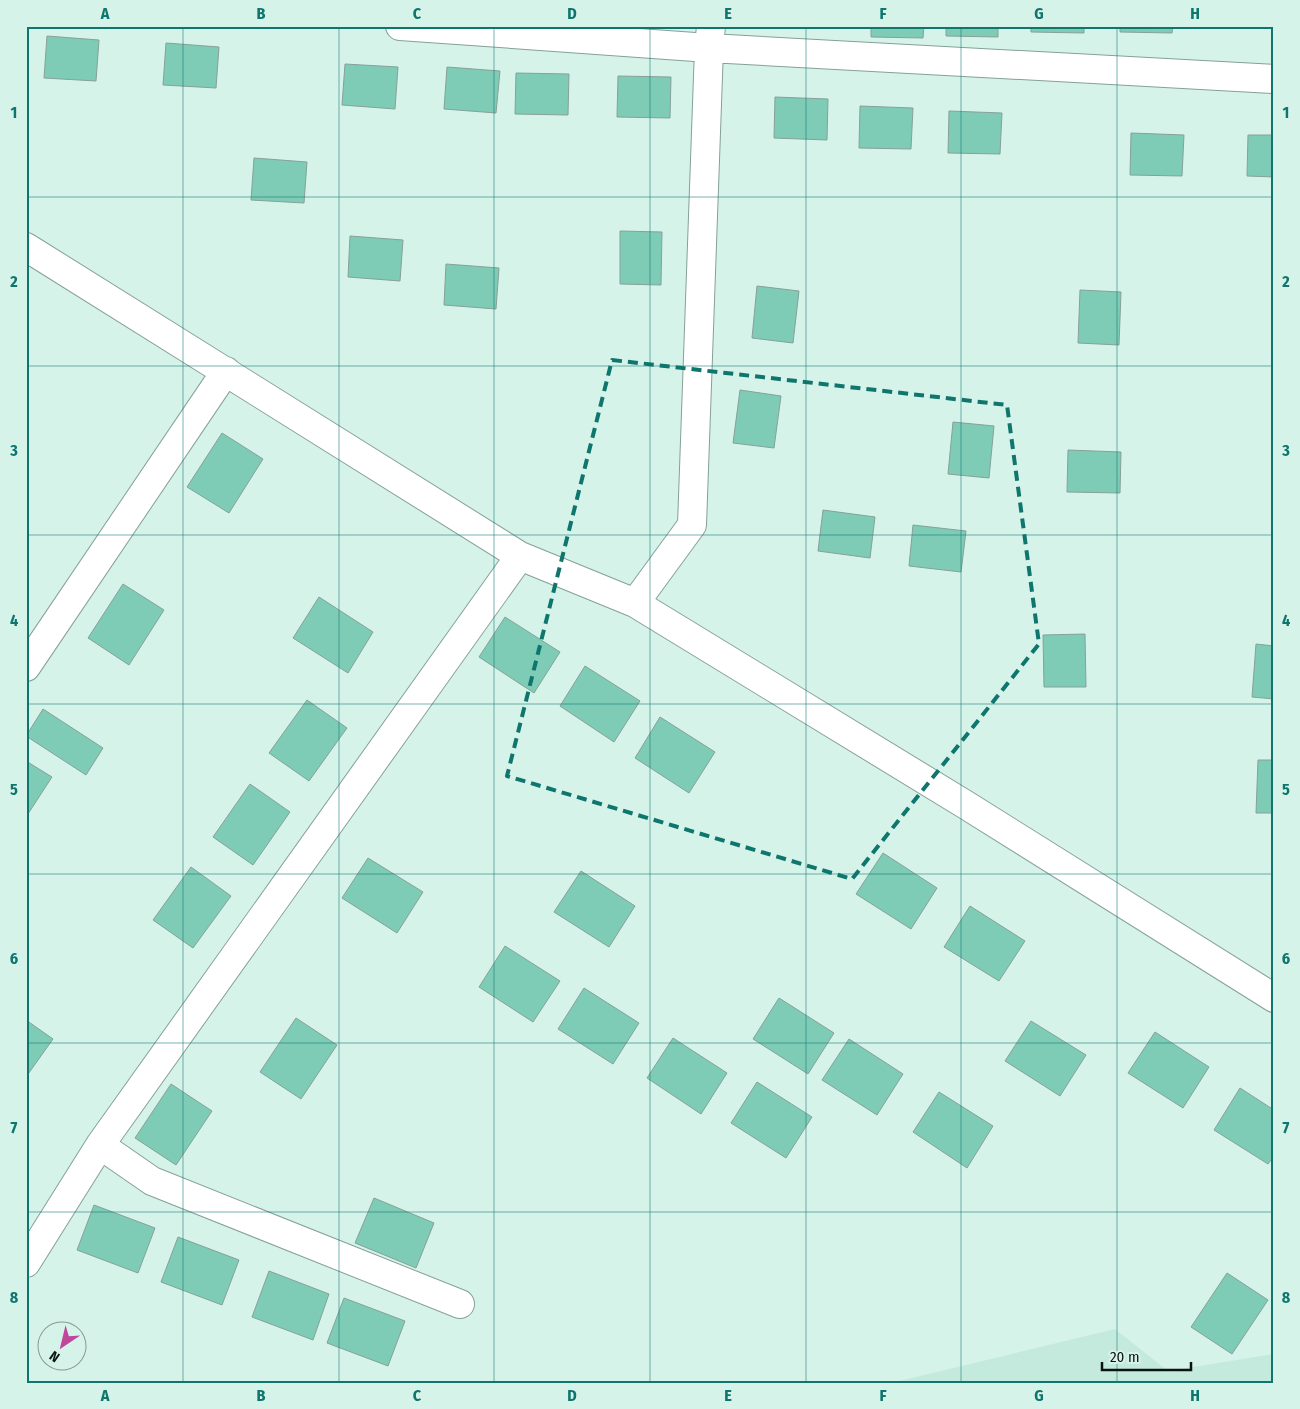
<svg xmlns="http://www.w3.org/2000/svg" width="1300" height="1409" viewBox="0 0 1300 1409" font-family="'Fira Sans Condensed',sans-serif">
  <rect width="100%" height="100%" fill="#d6f3ea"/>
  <path fill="#c4eade" d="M 1115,1329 L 1168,1371 L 1274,1354 L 1274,1383 L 891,1383 Z"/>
  <path fill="#7ecbb6" stroke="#86a199" d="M 871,26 L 924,26 L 923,38 L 871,37 Z
    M 946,26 L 998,26 L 998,37 L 946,36 Z
    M 1031,26 L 1084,26 L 1084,33 L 1031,32 Z
    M 1120,26 L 1173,26 L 1172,33 L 1120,32 Z
    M 47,36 L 99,40 L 96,81 L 44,78 Z
    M 166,43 L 219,47 L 216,88 L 163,85 Z
    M 345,64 L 398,67 L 395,109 L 342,105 Z
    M 447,67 L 500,71 L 496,113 L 444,109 Z
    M 516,73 L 569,74 L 568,115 L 515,114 Z
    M 618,76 L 671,77 L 670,118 L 617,117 Z
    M 775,97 L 828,99 L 827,140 L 774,138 Z
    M 860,106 L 913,108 L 911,149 L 859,148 Z
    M 949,111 L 1002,113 L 1000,154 L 948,153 Z
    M 1131,133 L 1184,135 L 1182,176 L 1130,175 Z
    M 1248,135 L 1274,135 L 1274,177 L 1247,176 Z
    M 254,158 L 307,162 L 304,203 L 251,200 Z
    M 620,231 L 662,232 L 661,285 L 620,284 Z
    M 350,236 L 403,240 L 400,281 L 348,277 Z
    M 446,264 L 499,268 L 496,309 L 444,305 Z
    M 757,286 L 799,291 L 793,343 L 752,338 Z
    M 1080,290 L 1121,292 L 1119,345 L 1078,343 Z
    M 740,390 L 781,396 L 774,448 L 733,443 Z
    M 953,422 L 994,426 L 989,478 L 948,474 Z
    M 222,433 L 263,459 L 229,513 L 187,487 Z
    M 1068,450 L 1121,452 L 1120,493 L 1067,492 Z
    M 823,510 L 875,517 L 870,558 L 818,551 Z
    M 913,525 L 966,531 L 961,572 L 909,566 Z
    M 123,584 L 164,610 L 129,665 L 88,638 Z
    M 319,597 L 373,632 L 348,673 L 293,638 Z
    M 505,617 L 560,652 L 534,693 L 479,657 Z
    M 1085,634 L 1086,687 L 1044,687 L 1043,635 Z
    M 1256,644 L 1274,646 L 1274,699 L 1252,697 Z
    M 585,666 L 640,701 L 614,742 L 560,706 Z
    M 307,700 L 347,728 L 309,781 L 269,753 Z
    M 43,709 L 103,748 L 86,775 L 26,736 Z
    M 660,717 L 715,752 L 689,793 L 635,758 Z
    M 1258,760 L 1274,760 L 1274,813 L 1256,813 Z
    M 26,761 L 52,777 L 26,817 Z
    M 250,784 L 290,812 L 253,865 L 213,837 Z
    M 883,853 L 937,888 L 911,929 L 856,894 Z
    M 368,858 L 423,892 L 397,933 L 342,898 Z
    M 191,867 L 231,896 L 193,948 L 153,920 Z
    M 581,871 L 635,906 L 609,947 L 554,912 Z
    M 970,906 L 1025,941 L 999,981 L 944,947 Z
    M 505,946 L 560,981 L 533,1022 L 479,987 Z
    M 584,988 L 639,1023 L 613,1064 L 558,1029 Z
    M 779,998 L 834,1033 L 808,1074 L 753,1039 Z
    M 296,1018 L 337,1045 L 301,1099 L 260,1072 Z
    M 26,1020 L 53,1039 L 26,1077 Z
    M 1031,1021 L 1086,1055 L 1060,1096 L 1005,1061 Z
    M 1155,1032 L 1209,1067 L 1183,1108 L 1128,1073 Z
    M 673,1038 L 727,1073 L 701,1114 L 647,1078 Z
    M 849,1039 L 903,1074 L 877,1115 L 822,1080 Z
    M 757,1082 L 812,1117 L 786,1158 L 731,1123 Z
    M 171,1084 L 212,1111 L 176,1165 L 135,1138 Z
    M 1240,1088 L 1274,1110 L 1274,1156 L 1268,1164 L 1214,1130 Z
    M 939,1092 L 993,1126 L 967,1168 L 913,1132 Z
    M 374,1198 L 434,1223 L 416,1268 L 355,1243 Z
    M 94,1205 L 155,1228 L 138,1273 L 77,1250 Z
    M 178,1237 L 239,1260 L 222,1305 L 161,1282 Z
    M 269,1271 L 329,1294 L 313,1340 L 252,1317 Z
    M 1227,1273 L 1268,1300 L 1232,1354 L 1191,1327 Z
    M 344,1298 L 405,1321 L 388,1366 L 327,1343 Z"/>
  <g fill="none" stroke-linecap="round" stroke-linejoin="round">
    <g stroke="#85a098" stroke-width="30">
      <path id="street" d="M 400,26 L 709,48 L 1274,79
        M 26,247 L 520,556 L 635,603 L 966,805 L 1274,998
        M 635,603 L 692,525 L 709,48 L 711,26
        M 26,667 L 226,371
        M 100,1145 L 152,1181 L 460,1304
        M 26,1263 L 100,1145 L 520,556"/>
    </g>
    <use href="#street" stroke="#fff" stroke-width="28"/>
  </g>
  <path fill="none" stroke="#0f766e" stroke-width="4" stroke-dasharray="10 6" stroke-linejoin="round" d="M 612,360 L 1007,405 L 1039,644 L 852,879 L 507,776 Z"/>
  <path fill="none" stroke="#0f766e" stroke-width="1" stroke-opacity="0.55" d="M 183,26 L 183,1383M 339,26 L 339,1383M 494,26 L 494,1383M 650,26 L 650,1383M 806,26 L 806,1383M 961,26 L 961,1383M 1117,26 L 1117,1383M 26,197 L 1274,197M 26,366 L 1274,366M 26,535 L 1274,535M 26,704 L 1274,704M 26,874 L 1274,874M 26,1043 L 1274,1043M 26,1212 L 1274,1212"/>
  <rect width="1300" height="1409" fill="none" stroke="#d6f3ea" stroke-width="55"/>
  <g transform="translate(62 1346) rotate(215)"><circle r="24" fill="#d6f3ea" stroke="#849a93"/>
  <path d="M0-4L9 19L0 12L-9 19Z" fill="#c0479b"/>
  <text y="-8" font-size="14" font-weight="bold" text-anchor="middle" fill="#0a1411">N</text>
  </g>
  <path d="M1102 1362v8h89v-8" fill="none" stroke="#0a1411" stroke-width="2.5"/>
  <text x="1110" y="1362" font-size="15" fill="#0a1411" stroke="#d6f3ea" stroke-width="4" paint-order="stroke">20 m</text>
  <rect x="28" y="28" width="1244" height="1354" fill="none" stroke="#0f766e" stroke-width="2"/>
  <g font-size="16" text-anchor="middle" font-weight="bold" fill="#0f766e">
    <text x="105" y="19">A</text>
    <text x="261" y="19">B</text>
    <text x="417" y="19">C</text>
    <text x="572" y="19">D</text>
    <text x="728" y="19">E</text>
    <text x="883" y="19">F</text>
    <text x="1039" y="19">G</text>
    <text x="1195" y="19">H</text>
    <text x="14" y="118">1</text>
    <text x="1286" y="118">1</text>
    <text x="14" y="287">2</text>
    <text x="1286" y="287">2</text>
    <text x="14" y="456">3</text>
    <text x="1286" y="456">3</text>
    <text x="14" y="626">4</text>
    <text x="1286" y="626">4</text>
    <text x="14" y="795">5</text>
    <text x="1286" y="795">5</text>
    <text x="14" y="964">6</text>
    <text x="1286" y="964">6</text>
    <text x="14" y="1133">7</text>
    <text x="1286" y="1133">7</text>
    <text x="14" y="1303">8</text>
    <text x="1286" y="1303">8</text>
    <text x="105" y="1401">A</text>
    <text x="261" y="1401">B</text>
    <text x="417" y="1401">C</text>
    <text x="572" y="1401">D</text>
    <text x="728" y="1401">E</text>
    <text x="883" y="1401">F</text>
    <text x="1039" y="1401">G</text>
    <text x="1195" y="1401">H</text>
  </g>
</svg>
